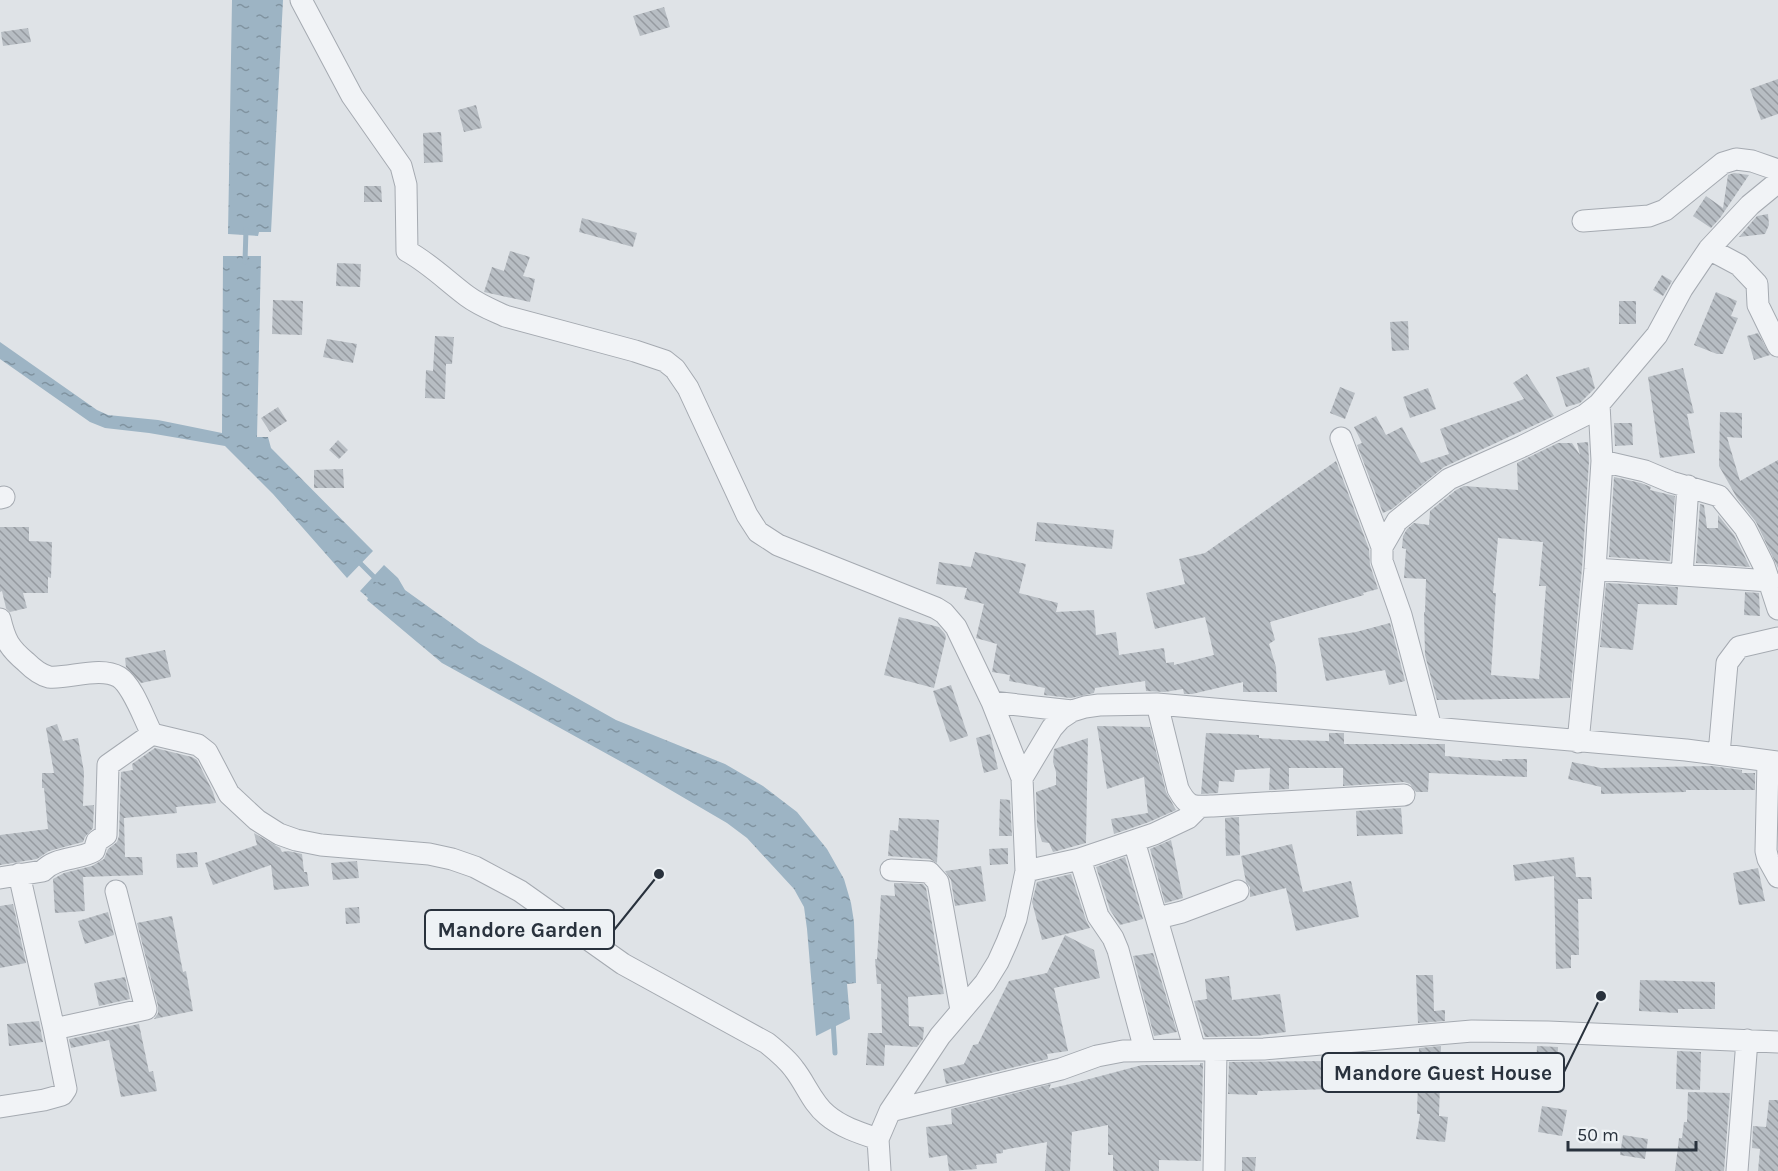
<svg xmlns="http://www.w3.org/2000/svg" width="1778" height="1171" viewBox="0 0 1778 1171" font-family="Karla,sans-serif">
  <defs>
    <pattern id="water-ripples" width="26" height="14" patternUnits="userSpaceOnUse" patternTransform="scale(1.5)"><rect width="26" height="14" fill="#9db4c4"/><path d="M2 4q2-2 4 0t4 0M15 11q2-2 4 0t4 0" fill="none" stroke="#8093a0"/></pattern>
    <pattern id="building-back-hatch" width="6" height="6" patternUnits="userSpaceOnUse" patternTransform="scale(1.5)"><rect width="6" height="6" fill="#b7bdc3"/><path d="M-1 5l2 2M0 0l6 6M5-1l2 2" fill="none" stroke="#959aa0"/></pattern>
  </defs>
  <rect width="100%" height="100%" fill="#dfe3e7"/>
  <path fill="url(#water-ripples)" d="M 232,0 L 283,0 L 271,232 L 259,232 L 258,236 L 228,234 Z
    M 223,256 L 261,256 L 257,437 L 268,437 L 271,448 L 373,551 L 347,578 L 273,494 L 225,446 L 149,433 L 105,428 L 90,422 L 0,359 L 0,342 L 97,410 L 108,415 L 158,420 L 222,433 Z
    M 384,565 L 398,578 L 405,590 L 479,643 L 616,720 L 725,764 L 763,786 L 797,812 L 827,849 L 844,879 L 851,903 L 854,922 L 856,983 L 847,984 L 850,1019 L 816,1036 L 807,929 L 804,907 L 794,889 L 747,838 L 727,823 L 638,771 L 442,663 L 367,600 L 368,598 L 360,591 Z"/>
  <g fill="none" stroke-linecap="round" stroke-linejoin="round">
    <path stroke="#9db4c4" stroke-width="5" d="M 245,262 L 246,229
      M 356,559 L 377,580
      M 833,1020 L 835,1053"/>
  </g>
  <path fill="url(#building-back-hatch)" fill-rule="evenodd" d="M 664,7 L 670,27 L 640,36 L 633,16 Z
    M 28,28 L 31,42 L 3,46 L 1,32 Z
    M 1778,79 L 1778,114 L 1761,120 L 1750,89 Z
    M 476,105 L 482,128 L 464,132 L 458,110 Z
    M 441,132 L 443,162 L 424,163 L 423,133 Z
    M 1734,173 L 1749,175 L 1720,218 L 1711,228 L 1693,216 L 1706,196 L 1723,208 L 1728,175 Z
    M 364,186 L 381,186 L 382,202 L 364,202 Z
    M 1768,214 L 1769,225 L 1765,234 L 1739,237 L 1757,216 Z
    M 582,218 L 637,233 L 633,247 L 579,232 Z
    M 510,251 L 530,257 L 523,276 L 535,279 L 530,302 L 484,292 L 492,267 L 504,271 Z
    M 337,263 L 361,264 L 360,287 L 336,286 Z
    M 1662,275 L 1672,281 L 1663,296 L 1653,290 Z
    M 1716,292 L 1737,301 L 1731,316 L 1738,318 L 1723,354 L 1717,354 L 1694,345 Z
    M 273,300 L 303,301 L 302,335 L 272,334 Z
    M 1619,301 L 1636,301 L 1636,324 L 1619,324 Z
    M 1408,321 L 1409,350 L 1392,351 L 1390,322 Z
    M 1758,333 L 1770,355 L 1754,360 L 1747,336 Z
    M 435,336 L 454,337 L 452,364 L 446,364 L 445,399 L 425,398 L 426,370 L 433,371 Z
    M 327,339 L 357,344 L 353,363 L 323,357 Z
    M 1589,367 L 1595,388 L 1580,403 L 1566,407 L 1556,377 Z
    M 1683,368 L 1694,413 L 1687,414 L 1695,453 L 1660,458 L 1648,377 Z
    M 1527,374 L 1554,416 L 1444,467 L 1392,509 L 1383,513 L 1357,445 L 1362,443 L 1354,427 L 1376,416 L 1386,435 L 1402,427 L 1421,463 L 1449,454 L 1440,429 L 1524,399 L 1513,383 Z
    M 1340,387 L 1355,393 L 1345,419 L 1330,413 Z
    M 1428,388 L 1436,409 L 1410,418 L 1403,397 Z
    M 278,407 L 287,421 L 270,432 L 261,418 Z
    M 1720,412 L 1742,413 L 1742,438 L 1727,437 L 1740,481 L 1778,460 L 1778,568 L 1756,522 L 1737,498 L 1719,466 Z
    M 1614,423 L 1632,423 L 1633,445 L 1615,446 Z
    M 338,440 L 348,450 L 339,459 L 329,450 Z
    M 1588,442 L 1589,461 L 1582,568 L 1570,698 L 1437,700 L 1425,655 L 1424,612 L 1425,612 L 1426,579 L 1404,578 L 1406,549 L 1402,548 L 1403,536 L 1407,529 L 1414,523 L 1429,525 L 1430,511 L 1456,490 L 1464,486 L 1518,490 L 1517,463 L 1558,443 L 1572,443 L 1580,455 L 1577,443 ZM 1498,538 L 1543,542 L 1539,586 L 1546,586 L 1539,679 L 1491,675 L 1496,593 L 1493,593 Z
    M 1336,461 L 1369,549 L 1370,565 L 1378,589 L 1363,593 L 1364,595 L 1270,622 L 1275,640 L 1269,644 L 1276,667 L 1277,692 L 1243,692 L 1243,682 L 1192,694 L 1184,694 L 1183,689 L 1165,692 L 1146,691 L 1145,681 L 1095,688 L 1094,693 L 1071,698 L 1044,695 L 1045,688 L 1009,681 L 1010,675 L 992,672 L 997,644 L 976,638 L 984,604 L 964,599 L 967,588 L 936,584 L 939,562 L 971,567 L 975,552 L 1026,564 L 1019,593 L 1058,603 L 1056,612 L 1094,610 L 1096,635 L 1116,632 L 1119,655 L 1164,648 L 1166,663 L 1174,662 L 1174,665 L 1214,655 L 1205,617 L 1155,629 L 1146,593 L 1185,584 L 1179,559 L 1205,553 Z
    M 343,469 L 344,488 L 314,488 L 314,470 Z
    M 1614,477 L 1641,483 L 1651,487 L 1650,490 L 1675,496 L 1670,561 L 1609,557 Z
    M 1700,504 L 1704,505 L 1707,528 L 1718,528 L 1718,515 L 1734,535 L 1750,567 L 1696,563 Z
    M 1037,522 L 1114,530 L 1112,549 L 1035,541 Z
    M 0,527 L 29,527 L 29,541 L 52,542 L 51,578 L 48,577 L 48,593 L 23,593 L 27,608 L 10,612 L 6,608 L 2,591 L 0,592 Z
    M 1606,583 L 1678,587 L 1677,605 L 1638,604 L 1633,650 L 1600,647 Z
    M 1745,592 L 1759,593 L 1760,616 L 1744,615 Z
    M 899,617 L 939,627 L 945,634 L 946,637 L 934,688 L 884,675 Z
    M 1390,623 L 1405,681 L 1389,685 L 1385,670 L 1326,681 L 1318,638 L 1356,632 Z
    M 165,650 L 171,677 L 141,683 L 126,667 L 125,658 Z
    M 951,685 L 968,736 L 950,742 L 933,691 Z
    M 57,724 L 63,741 L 78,738 L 84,772 L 83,806 L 94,805 L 93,828 L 85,837 L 83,842 L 49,851 L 37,859 L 0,865 L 0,835 L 48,829 L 44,788 L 42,788 L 42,773 L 54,773 L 46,728 Z
    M 1097,726 L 1150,727 L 1166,792 L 1176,810 L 1149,822 L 1114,834 L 1111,819 L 1148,813 L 1144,777 L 1107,789 Z
    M 1206,733 L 1259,735 L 1259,738 L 1290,740 L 1329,741 L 1329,733 L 1344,733 L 1344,744 L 1445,744 L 1445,756 L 1502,761 L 1502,759 L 1527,759 L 1527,777 L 1429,773 L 1428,792 L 1416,792 L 1410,784 L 1404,782 L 1343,786 L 1343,768 L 1289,768 L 1289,789 L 1269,790 L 1270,768 L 1235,770 L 1234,782 L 1219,781 L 1218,793 L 1201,794 Z
    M 990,734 L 998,769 L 984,773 L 976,738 Z
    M 1088,738 L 1086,843 L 1053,852 L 1049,843 L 1042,842 L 1037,826 L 1036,792 L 1056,785 L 1056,772 L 1053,762 L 1054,749 Z
    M 155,748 L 192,757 L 197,760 L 213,792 L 216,803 L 176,807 L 177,813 L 124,818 L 125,857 L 142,857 L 143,875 L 83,877 L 85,911 L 55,913 L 53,879 L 64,873 L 92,866 L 104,859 L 108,849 L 117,842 L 119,836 L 121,772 L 133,770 L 132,764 Z
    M 1572,762 L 1601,768 L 1712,766 L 1742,770 L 1742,773 L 1755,773 L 1755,790 L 1686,790 L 1686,792 L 1601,794 L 1601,787 L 1568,779 Z
    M 1000,799 L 1010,800 L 1012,836 L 999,836 Z
    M 1401,808 L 1403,834 L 1357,836 L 1356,811 Z
    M 1239,817 L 1240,855 L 1226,856 L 1225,818 Z
    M 899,818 L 939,820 L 937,863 L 930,859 L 888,856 L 890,830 L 898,831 Z
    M 254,833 L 280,848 L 282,852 L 288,851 L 302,854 L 304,872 L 307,872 L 309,886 L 274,890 L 271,865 L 213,885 L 205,863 L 257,845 Z
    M 1171,840 L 1183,898 L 1165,903 L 1150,849 Z
    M 1292,844 L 1303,892 L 1351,881 L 1359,917 L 1296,931 L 1286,888 L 1250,897 L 1250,887 L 1246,882 L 1241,856 Z
    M 1008,848 L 1008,864 L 990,865 L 989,849 Z
    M 197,852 L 198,867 L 177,868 L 176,854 Z
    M 1125,857 L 1143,919 L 1120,925 L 1110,910 L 1096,867 Z
    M 1574,857 L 1576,877 L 1591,877 L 1592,899 L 1578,899 L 1579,955 L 1571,955 L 1571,968 L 1556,969 L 1554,876 L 1515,881 L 1513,865 Z
    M 357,861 L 359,878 L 333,880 L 331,863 Z
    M 981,866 L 986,901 L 955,906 L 951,880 L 945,871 Z
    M 1758,868 L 1765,901 L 1739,905 L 1733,873 Z
    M 1071,874 L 1086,920 L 1090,928 L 1042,940 L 1032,902 L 1037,882 Z
    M 894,883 L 923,884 L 926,888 L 944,994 L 908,997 L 909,1026 L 924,1027 L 923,1039 L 917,1047 L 885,1045 L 884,1066 L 866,1065 L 868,1033 L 882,1033 L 881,984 L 877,984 L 875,959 L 877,959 L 881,895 L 895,896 Z
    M 13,904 L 26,963 L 0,968 L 0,906 Z
    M 359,907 L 360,923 L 346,924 L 345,908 Z
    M 108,912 L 114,935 L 85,944 L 78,921 Z
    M 172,916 L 183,972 L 186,971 L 193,1011 L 154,1019 L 158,1013 L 158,1006 L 137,923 Z
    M 1065,935 L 1094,950 L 1100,978 L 1054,988 L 1068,1051 L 1047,1054 L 1048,1059 L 946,1084 L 943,1069 L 964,1064 L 973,1045 L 978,1044 L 1009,981 L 1047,973 Z
    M 1153,953 L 1177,1032 L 1154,1036 L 1133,956 Z
    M 1416,975 L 1433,975 L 1434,1011 L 1445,1010 L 1445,1021 L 1418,1023 Z
    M 1229,976 L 1232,1000 L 1280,994 L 1286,1032 L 1256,1036 L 1205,1037 L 1194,1001 L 1207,999 L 1205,979 Z
    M 125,977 L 130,999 L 99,1006 L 94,983 Z
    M 1640,980 L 1715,982 L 1715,1009 L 1678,1009 L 1678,1013 L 1639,1011 Z
    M 39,1021 L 43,1042 L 9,1046 L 7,1024 Z
    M 139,1024 L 149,1072 L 153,1071 L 157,1091 L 121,1097 L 109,1040 L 71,1048 L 69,1039 Z
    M 1441,1046 L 1439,1116 L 1448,1117 L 1445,1142 L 1416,1139 L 1420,1114 L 1417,1114 L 1419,1048 Z
    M 1537,1046 L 1558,1047 L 1557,1071 L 1536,1070 Z
    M 1677,1051 L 1701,1052 L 1700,1090 L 1676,1089 Z
    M 1333,1061 L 1334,1089 L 1258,1091 L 1257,1095 L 1228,1094 L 1229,1062 Z
    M 1200,1063 L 1203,1063 L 1201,1161 L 1159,1160 L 1159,1171 L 1113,1171 L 1113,1155 L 1108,1155 L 1108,1125 L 1072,1132 L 1070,1171 L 1045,1171 L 1047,1142 L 1003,1150 L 1003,1153 L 996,1154 L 997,1163 L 976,1165 L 977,1169 L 949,1171 L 947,1155 L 929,1158 L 926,1127 L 952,1124 L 951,1109 L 1051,1084 L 1049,1089 L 1078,1082 L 1142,1065 L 1200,1065 Z
    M 1688,1092 L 1730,1093 L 1724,1171 L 1675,1171 L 1679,1138 L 1682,1138 L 1684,1122 L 1687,1122 Z
    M 1769,1100 L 1778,1100 L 1778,1171 L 1758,1171 L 1760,1149 L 1752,1148 L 1753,1126 L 1766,1127 Z
    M 1542,1106 L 1567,1110 L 1562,1136 L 1538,1132 Z
    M 1623,1135 L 1648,1139 L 1645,1159 L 1620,1155 Z
    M 1242,1157 L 1256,1157 L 1255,1171 L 1242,1171 Z"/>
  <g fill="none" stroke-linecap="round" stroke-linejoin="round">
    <g stroke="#a5aab1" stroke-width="23">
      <path id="minor" d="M 301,0 L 352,96 L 401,166 L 406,185 L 407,251 C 429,263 447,281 467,296 C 479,305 492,310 505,316 L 635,351 L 665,361 L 675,369 L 688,388 L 747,515 L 758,532 L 778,545 L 936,608 L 944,613 L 956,627 L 992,702 L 1022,778
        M 1583,221 L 1649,216 L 1665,210 L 1723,163 L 1736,159 L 1752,161 L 1778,170
        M 1709,249 L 1739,265 L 1757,284 L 1758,305 L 1778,346
        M 1341,438 L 1382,547
        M 1602,461 L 1645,471 L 1671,482 L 1719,496 L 1745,528 L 1764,566 L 1778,609
        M 0,498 L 4,497
        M 1595,569 L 1770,581
        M 1682,575 L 1688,486
        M 0,619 C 5,640 9,648 26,662 C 32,668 41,675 49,677 C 69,679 100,666 119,677 C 133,686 144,719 152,734 L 198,745 L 207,752 L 229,794 L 257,820 L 279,834 L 296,840 L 321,845 L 429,854 L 452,859 L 475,867 L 520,891 L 623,964 L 767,1043 C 777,1051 787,1059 794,1069 C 806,1084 812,1103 827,1115 C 841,1127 860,1133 878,1139
        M 992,702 L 1072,711
        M 1157,704 L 1178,789 C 1188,808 1193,807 1213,806 L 1404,795
        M 1431,728 L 1401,615 L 1382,561 L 1382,547 L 1397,521 L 1449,479 L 1523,446 L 1585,415 L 1599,404 L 1657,335 L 1682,289 L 1709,249 L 1750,205 L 1778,182
        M 1578,742 L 1595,569 L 1602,461 L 1599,404
        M 1719,754 L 1727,663 L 1739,647 L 1778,638
        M 1768,761 L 1766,851 L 1768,859 L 1778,877
        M 1134,841 L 1195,1050
        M 1080,859 L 1098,916 L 1113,938 L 1118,950 L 1145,1050
        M 891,870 L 929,872 L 938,882 L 961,1010
        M 1026,871 L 1080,859 L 1154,834 L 1188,818 L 1199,807
        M 19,874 L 54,1029 L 146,1009 L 116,891
        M 0,878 L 43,871 C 55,857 79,860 94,851 L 97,841 L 106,835 L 108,765 L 152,734
        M 1158,918 L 1182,912 L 1238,891
        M 0,1107 L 44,1100 L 62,1095 L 66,1089 L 54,1029
        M 890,1111 L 1061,1069 L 1097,1056 L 1123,1051 L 1264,1049 L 1472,1031 L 1548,1032 L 1778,1042
        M 880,1171 L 878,1139 L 890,1111 L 940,1036 L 985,983 L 998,962 L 1007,942 L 1016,919 L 1026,871 L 1022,778 L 1052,728 L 1060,719 L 1072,711 L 1085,707 L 1099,705 L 1157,704 L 1686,750 L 1778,762
        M 1214,1171 L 1216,1050
        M 1737,1171 L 1747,1040"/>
    </g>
    <use href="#minor" stroke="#f1f3f6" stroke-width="21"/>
  </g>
  <path fill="none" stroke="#29323d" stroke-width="2" d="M659 874L614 930M1601 996L1564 1072"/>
  <g fill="#29323d" stroke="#eef2f5" stroke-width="2">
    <circle cx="659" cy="874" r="6"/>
    <circle cx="1601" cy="996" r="6"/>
  </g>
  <g fill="#eef2f5" stroke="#29323d" stroke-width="2">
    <rect x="425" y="910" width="189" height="39" rx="6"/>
    <rect x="1322" y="1053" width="242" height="39" rx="6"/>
  </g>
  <g font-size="21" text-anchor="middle" font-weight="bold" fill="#29323d">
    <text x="520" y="937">Mandore Garden</text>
    <text x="1443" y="1080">Mandore Guest House</text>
  </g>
  <path d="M1568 1141v9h128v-9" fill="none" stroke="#29323d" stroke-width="3"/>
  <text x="1577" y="1141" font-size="18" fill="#29323d" stroke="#eef2f5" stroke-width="4.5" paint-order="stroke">50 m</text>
</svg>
